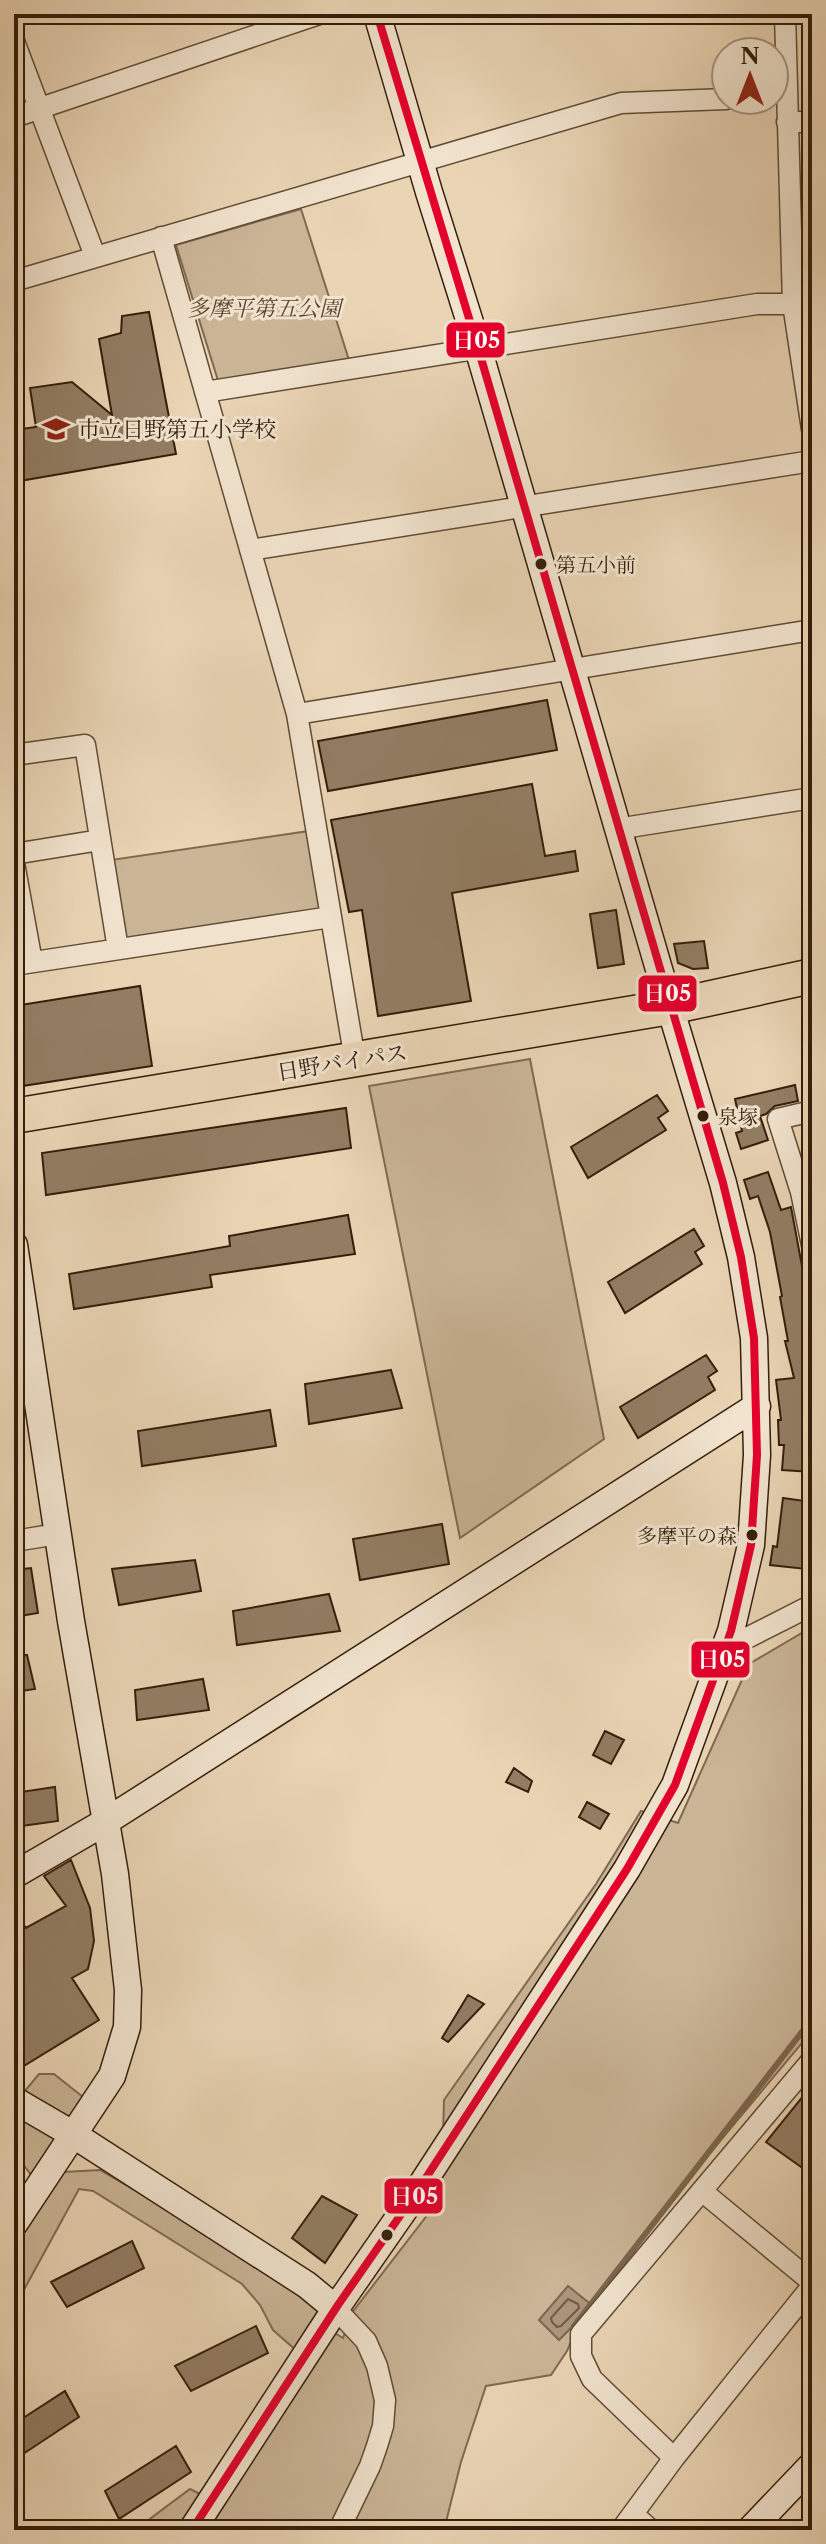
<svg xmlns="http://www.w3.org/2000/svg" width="826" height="2544" viewBox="0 0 826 2544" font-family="'Libre Caslon Text','Noto Serif JP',serif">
  <rect width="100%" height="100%" fill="#e9d4b4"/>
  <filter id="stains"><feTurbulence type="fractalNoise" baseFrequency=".0025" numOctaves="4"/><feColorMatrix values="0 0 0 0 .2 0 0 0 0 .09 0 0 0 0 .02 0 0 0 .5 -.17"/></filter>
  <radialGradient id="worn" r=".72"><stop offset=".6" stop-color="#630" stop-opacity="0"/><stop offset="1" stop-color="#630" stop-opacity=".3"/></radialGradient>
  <path fill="#cab597" stroke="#7f6a51" stroke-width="2" d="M 301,209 L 349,360 L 220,387 L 176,245 Z
    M 316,830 L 331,917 L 118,949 L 104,861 Z
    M 530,1059 L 604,1439 L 460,1538 L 369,1086 Z
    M 812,1627 L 812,2031 L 689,2178 L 602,2289 L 601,2301 L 575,2333 L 567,2351 L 551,2375 L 486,2386 L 461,2462 L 444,2530 L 135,2530 L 190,2489 L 216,2502 L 307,2360 L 273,2330 L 260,2305 L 242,2284 L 93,2191 L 79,2189 L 14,2308 L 14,2241 L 46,2195 L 14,2152 L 14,2104 L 39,2074 L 54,2074 L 88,2101 L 63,2172 L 100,2170 L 172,2212 L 318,2308 L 316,2330 L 328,2329 L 343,2338 L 351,2314 L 435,2205 L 442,2170 L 444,2100 L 596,1884 L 641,1811 L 678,1823 L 749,1664 Z"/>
  <path fill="#ab967b" stroke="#7b664e" stroke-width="2" d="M 568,2286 L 593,2306 L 559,2340 L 539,2320 Z"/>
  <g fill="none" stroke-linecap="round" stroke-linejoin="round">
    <path stroke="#705a43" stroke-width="2" d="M 568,2299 L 578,2304 L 579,2308 L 561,2326 L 557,2327 L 552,2322 L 551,2318 Z"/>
    <path stroke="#7b664e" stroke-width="6" d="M 574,2326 L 812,2019"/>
  </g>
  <path fill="#927d63" stroke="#341e0b" stroke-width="2" d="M 149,312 L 176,454 L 14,482 L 14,430 L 36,427 L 30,388 L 72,382 L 112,415 L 99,339 L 121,333 L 122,316 Z
    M 547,700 L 557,750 L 328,791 L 318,741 Z
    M 532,784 L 545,856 L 575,851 L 578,871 L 452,893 L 471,1001 L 378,1016 L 362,910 L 349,912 L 331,820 Z
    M 616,910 L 624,964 L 598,968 L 590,914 Z
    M 704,941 L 708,968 L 693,969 L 678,963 L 674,944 Z
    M 140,986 L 152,1066 L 16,1087 L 14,1006 Z
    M 795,1085 L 798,1101 L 775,1106 L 766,1114 L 760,1116 L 768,1140 L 741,1149 L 736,1133 L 742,1131 L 735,1099 Z
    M 657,1095 L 668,1111 L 658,1118 L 666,1130 L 588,1178 L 571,1147 Z
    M 346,1108 L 351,1148 L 46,1195 L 42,1153 Z
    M 768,1172 L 781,1210 L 791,1207 L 812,1320 L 810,1452 L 812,1452 L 812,1472 L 782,1470 L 784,1445 L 779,1445 L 778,1420 L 781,1420 L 776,1380 L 794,1378 L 785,1341 L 788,1341 L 780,1297 L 782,1296 L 770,1232 L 758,1196 L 750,1199 L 744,1180 Z
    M 348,1215 L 355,1254 L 210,1275 L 212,1287 L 74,1309 L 69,1274 L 230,1246 L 229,1236 Z
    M 694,1229 L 704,1246 L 695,1252 L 702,1264 L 625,1313 L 608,1282 Z
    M 706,1355 L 717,1371 L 708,1377 L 715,1390 L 638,1438 L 620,1407 Z
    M 391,1370 L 402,1408 L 309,1424 L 305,1384 Z
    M 270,1410 L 276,1446 L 142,1466 L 138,1431 Z
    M 783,1498 L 812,1502 L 812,1549 L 806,1548 L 806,1569 L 770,1565 L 773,1546 L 777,1547 Z
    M 442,1524 L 449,1564 L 360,1580 L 353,1539 Z
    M 195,1560 L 201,1591 L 119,1605 L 112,1569 Z
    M 31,1568 L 38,1613 L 14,1617 L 14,1570 Z
    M 329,1594 L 340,1631 L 237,1645 L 233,1611 Z
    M 27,1655 L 35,1689 L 14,1692 L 14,1657 Z
    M 203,1679 L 209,1710 L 137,1720 L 135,1690 Z
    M 605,1731 L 624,1740 L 611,1764 L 593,1755 Z
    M 514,1768 L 532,1781 L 528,1792 L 506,1782 Z
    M 55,1787 L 58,1821 L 14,1827 L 14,1793 Z
    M 587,1802 L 609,1814 L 600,1829 L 579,1817 Z
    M 71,1860 L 90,1908 L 94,1941 L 88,1969 L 72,1978 L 99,2020 L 14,2072 L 14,1910 L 26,1928 L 66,1906 L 44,1876 Z
    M 468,1995 L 484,2004 L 448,2042 L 442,2038 Z
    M 812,2085 L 812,2154 L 801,2167 L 766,2142 Z
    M 322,2196 L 357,2215 L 325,2263 L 292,2238 Z
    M 132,2241 L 144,2268 L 67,2307 L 51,2282 Z
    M 256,2326 L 268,2353 L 191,2391 L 175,2366 Z
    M 65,2391 L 79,2417 L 14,2460 L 14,2424 Z
    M 176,2446 L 191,2472 L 119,2519 L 105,2491 Z"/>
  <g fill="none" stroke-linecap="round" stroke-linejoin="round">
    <g stroke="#614c35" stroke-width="23">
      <path id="street" d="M 785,14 L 793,304 L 812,429
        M 14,41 L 95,256
        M 14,117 L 319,14
        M 787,122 L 812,122
        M 161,237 L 297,714 L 355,1060
        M 14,281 L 621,103 L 726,99
        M 205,392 L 757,304 L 812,304
        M 250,550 L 812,461
        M 297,714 L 812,630
        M 14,755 L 85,745 L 118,949
        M 617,829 L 812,798
        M 14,854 L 100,840
        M 14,863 L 32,962
        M 14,965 L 331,917
        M 812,1111 L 778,1119 L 801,1192 L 812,1245
        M 14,1541 L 58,1534
        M 728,1638 L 749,1637 L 812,1605
        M 703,2192 L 812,2282
        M 336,2309 L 366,2341 L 377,2366 L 385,2400 L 383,2426 L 377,2446 L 370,2466 L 339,2530
        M 674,2458 L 592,2379 L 581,2356 L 581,2334 L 812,2060
        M 633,2514 L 651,2530
        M 621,2530 L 674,2458 L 812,2286"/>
    </g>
    <g stroke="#341e0b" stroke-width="29">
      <path id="secondary" d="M 14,1245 L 71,1621 L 115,1874 L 128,1990 L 127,2027 L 112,2076 L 14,2224
        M 14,1875 L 105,1822 L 757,1406
        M 14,2100 L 74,2135 L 307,2285 L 336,2309
        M 192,2530 L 338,2305 L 420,2187 L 627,1869 L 675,1785 L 731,1631 L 751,1545 L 757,1455 L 754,1338 L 741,1257 L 723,1183 L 670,1007 L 478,348 L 429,192 L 377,14
        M 750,2530 L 812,2465"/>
    </g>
    <g stroke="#341e0b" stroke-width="37">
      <path id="highway" d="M 14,1116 L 670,1007 L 812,976"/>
    </g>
    <use href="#street" stroke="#f1e3ce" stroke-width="20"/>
    <use href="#secondary" stroke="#f1e3ce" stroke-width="26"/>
    <use href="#highway" stroke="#e9d4b4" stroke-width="34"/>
    <g stroke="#f1e3ce" stroke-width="14">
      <path id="bus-1" d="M 192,2530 L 338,2305 L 420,2187 L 627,1869 L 675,1785 L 731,1631 L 751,1545 L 757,1455 L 754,1338 L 741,1257 L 723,1183 L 478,348 L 377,14"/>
    </g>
    <use href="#bus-1" stroke="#e4002b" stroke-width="8"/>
  </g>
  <defs>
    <g id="school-bare" transform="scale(2.16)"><path d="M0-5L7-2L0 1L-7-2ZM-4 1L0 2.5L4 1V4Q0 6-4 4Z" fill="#8f2418" stroke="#f1e3ce" stroke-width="2.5" paint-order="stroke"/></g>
  </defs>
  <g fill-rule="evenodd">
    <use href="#school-bare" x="56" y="429"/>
  </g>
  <g fill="#341e0b" stroke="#f1e3ce" stroke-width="3">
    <circle cx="541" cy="564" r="7"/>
    <circle cx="703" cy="1116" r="7"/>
    <circle cx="752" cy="1535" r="7"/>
    <circle cx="387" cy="2235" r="7"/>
  </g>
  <g text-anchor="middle" stroke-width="6" stroke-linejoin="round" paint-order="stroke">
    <g font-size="20" fill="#341e0b" stroke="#f1e3ce" text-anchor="start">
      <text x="556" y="572">第五小前</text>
      <text x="718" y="1124">泉塚</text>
      <text x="737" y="1543" text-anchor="end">多摩平の森</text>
    </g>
    <g font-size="22" font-style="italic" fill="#5a442e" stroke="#f1e3ce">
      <text x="264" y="316">多摩平第五公園</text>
    </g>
    <g font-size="22" fill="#341e0b" stroke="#f1e3ce" text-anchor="start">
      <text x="78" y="437">市立日野第五小学校</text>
    </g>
    <g font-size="22" fill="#341e0b" stroke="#f1e3ce">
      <text transform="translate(342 1062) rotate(-9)" y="8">日野バイパス</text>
    </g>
  </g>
  <g stroke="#f1e3ce" stroke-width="3">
    <rect x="445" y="321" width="61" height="38" rx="8" fill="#e4002b"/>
    <rect x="637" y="974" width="61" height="39" rx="8" fill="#e4002b"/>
    <rect x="690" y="1640" width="61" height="39" rx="8" fill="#e4002b"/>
    <rect x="383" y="2177" width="61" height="38" rx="8" fill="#e4002b"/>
  </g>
  <g font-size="22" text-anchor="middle" font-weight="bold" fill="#fff">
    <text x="476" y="348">日05</text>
    <text x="667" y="1001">日05</text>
    <text x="721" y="1667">日05</text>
    <text x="414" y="2204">日05</text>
  </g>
  <rect width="826" height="2544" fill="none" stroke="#e9d4b4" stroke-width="48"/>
  <rect x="16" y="16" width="794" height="2512" fill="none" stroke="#341e0b" stroke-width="4"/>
  <rect x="24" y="24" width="778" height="2496" fill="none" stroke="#341e0b" stroke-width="2"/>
  <g transform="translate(750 76)"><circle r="38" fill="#f1e3ce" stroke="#a59480" stroke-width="2"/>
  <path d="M0-6L14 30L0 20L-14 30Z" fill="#8f2418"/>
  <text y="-12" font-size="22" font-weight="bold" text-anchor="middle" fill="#341e0b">N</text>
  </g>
  <rect width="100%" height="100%" filter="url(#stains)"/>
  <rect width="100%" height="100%" fill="url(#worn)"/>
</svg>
